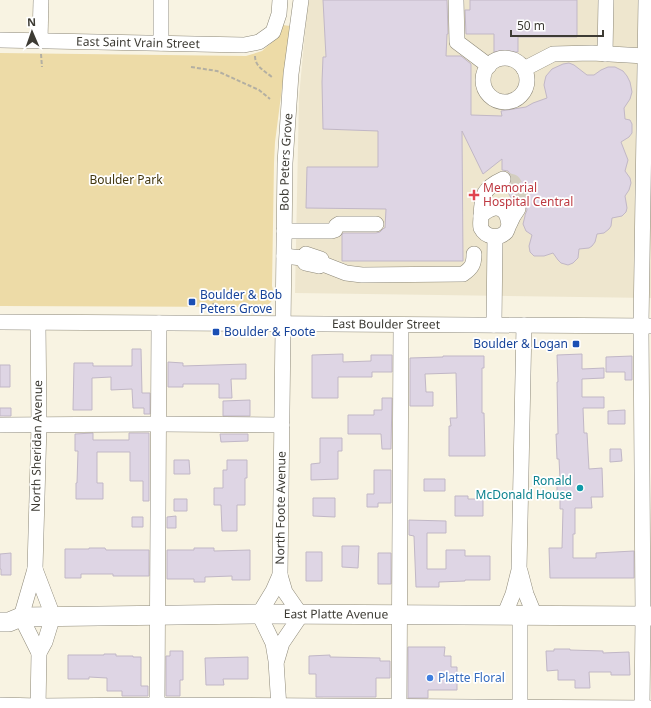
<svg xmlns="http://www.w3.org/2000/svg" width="651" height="708" viewBox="0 0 651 708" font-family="'Noto Sans',sans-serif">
  <rect width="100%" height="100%" fill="#f8f3e2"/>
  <path fill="#eee6ce" d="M 308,0 L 651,0 L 651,298 L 295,293 L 299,97 Z"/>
  <path fill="#eddba7" d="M 283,25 L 290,26 L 275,142 L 274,163 L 272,286 C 275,297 274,302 264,307 L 0,306 L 0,53 L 246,56 L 262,51 L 277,38 Z"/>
  <path fill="#ded5e4" stroke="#c1b7c6" d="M 323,0 L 447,0 L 448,34 L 447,34 L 446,56 L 461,56 L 471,64 L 471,115 L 502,116 L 501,111 L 526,107 L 533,103 L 547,98 L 544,85 L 545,80 L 546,76 L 552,69 L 563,64 L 569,63 L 574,65 L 587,75 L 594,75 L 601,70 L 608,67 L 615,67 L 623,71 L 627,76 L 630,82 L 632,92 L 630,99 L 624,108 L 625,119 L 630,120 L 632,124 L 632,133 L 629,137 L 621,142 L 628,160 L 625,171 L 630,178 L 631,183 L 629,190 L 625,196 L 627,208 L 626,212 L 622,216 L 612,218 L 611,226 L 609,229 L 604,233 L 597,234 L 595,242 L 592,246 L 589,248 L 579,249 L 578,258 L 573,263 L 568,265 L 561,263 L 558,260 L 553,253 L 544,256 L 534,256 L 530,252 L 529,246 L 532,235 L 526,231 L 523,224 L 525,216 L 525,215 L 527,210 L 526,206 L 524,202 L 519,200 L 513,202 L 506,188 L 511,184 L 512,179 L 511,175 L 508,171 L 502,170 L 502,159 L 483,174 L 462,131 L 463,261 L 342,261 L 342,235 L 343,233 L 376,233 L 380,232 L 384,228 L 385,228 L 386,209 L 306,208 L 307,167 L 378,167 L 378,131 L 323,129 L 322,82 L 323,57 L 326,57 Z
    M 470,0 L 577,0 L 577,37 L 518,37 L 518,52 L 494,52 L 494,34 L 466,34 L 465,10 L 470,10 Z
    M 132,349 L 141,349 L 142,393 L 150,393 L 150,414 L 144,414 L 144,408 L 133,408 L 132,389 L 111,390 L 111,377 L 92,378 L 92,410 L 73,410 L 74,363 L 93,363 L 93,366 L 132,366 Z
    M 343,354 L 343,362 L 371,361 L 371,355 L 392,355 L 392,372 L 372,372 L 372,377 L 338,377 L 338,398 L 312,398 L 312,355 Z
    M 582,354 L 582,369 L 604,368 L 604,378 L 582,379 L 582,397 L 604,397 L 604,408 L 583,408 L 584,433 L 587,433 L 589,469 L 602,468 L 603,497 L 591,497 L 592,508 L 575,508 L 575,534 L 573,534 L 573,558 L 596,558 L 596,553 L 634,551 L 634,578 L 550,578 L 549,548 L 562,548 L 563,509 L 560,509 L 560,496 L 557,496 L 557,479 L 560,479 L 559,459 L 557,459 L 556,434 L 558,434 L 557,382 L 558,382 L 557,355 Z
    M 443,356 L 484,356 L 484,368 L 482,368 L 482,413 L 484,413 L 485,456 L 449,456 L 449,426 L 451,426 L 450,418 L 457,418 L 456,373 L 425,374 L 426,392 L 433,392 L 433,406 L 410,406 L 410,358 L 443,357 Z
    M 632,356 L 632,380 L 625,380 L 625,372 L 606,372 L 606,357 Z
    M 168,362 L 183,363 L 183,366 L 246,364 L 246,379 L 231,379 L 232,398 L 219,398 L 219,384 L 183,384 L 183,387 L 168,387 Z
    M 0,365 L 10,365 L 10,387 L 0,387 Z
    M 382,398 L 392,398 L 391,449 L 382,449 L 381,434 L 348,434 L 348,415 L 374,415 L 374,410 L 382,410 Z
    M 250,400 L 250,416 L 223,416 L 223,401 Z
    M 0,408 L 11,408 L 11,416 L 0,416 Z
    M 625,410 L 625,424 L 608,424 L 608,411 Z
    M 93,433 L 93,440 L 129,440 L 129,433 L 149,433 L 149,501 L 143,501 L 143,481 L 130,481 L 130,452 L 97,452 L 97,483 L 103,483 L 103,499 L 76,499 L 76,483 L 77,483 L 78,451 L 75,451 L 75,434 Z
    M 220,434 L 248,434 L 248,441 L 221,442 Z
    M 320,438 L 342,438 L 342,451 L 338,451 L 338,479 L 311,480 L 311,464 L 320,463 Z
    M 610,449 L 621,449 L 622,461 L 610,462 Z
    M 174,460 L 189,460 L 190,474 L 174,474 Z
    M 227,460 L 247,460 L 247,478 L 245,478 L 245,505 L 237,505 L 237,531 L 222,531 L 221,505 L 214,505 L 214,488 L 223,488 L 223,470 L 227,470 Z
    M 374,470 L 391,470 L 391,503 L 378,503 L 378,507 L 367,507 L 367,494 L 374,494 Z
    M 424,479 L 445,479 L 445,491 L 424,491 Z
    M 455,496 L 468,496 L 468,499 L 483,499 L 483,516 L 455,516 Z
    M 313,498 L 335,498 L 335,517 L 313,516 Z
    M 174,499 L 187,499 L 187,511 L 174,511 Z
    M 176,516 L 176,528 L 167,528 L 167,517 Z
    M 132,517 L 143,517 L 143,527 L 132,527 Z
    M 409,520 L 446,521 L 446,533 L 427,533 L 427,569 L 446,569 L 446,550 L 465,550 L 465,556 L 490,556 L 490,580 L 465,580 L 465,581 L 439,582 L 439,587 L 416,587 L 414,536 L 409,535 Z
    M 342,546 L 359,546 L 358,568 L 342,567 Z
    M 89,548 L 105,548 L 106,550 L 149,550 L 149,576 L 113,576 L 113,574 L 81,574 L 81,578 L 65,578 L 65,549 L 89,549 Z
    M 194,548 L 214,548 L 214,551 L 250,550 L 250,580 L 232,580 L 232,576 L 205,577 L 205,582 L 194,582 L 194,579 L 167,579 L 167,550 L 194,550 Z
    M 306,552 L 322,552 L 322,581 L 306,581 Z
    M 11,553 L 11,575 L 1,575 L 1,569 L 0,569 L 0,554 Z
    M 378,553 L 391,553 L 391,584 L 378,584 Z
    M 408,647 L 445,647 L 444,656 L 451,656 L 451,667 L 457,667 L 457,690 L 428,690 L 428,698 L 408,698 Z
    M 554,649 L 570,649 L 570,650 L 603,651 L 603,653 L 629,652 L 630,675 L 611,675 L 611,672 L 589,672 L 590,688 L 575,688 L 575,680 L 558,680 L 558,670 L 547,671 L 546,651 L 554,651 Z
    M 170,651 L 183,651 L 183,680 L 180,680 L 180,696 L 166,696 L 166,656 L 170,656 Z
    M 104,654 L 116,654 L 116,656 L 133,656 L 133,657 L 141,657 L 141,686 L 148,686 L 148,696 L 122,696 L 122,691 L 107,691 L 107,678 L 89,677 L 89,679 L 68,679 L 68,655 L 104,655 Z
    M 330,655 L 330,657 L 380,658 L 380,661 L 390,661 L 390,678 L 376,678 L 376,697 L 316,697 L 316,674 L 309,674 L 309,656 Z
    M 248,657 L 248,679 L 223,679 L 224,685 L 206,685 L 205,658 Z"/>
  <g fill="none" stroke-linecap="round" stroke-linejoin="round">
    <path stroke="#d3cebf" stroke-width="15" stroke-dasharray="15 8" stroke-linecap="butt" d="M 503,179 L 513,182 L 517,188 L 521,197 L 518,209"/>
    <g stroke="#8d8878" stroke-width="16">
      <g id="minor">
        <path d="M 456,0 L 457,42 L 489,66"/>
        <path id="s1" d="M 0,40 L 244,45 L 259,42 L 273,32 L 279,14 L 280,0"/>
        <path d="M 40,41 L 41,0"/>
        <path d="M 161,43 L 161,0"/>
        <path d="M 605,54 L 606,0"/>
        <circle cx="505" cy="80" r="22"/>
        <path d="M 524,69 L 553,54 L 592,53 L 645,56"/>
        <path d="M 481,216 C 482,195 483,188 503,179"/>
        <path d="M 509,224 C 508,221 508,217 506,214 C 500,203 488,209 481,216 C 481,220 480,224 481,228 C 486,238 499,239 506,232 C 508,229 508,226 510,223 C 512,218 515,213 518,209"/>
        <path d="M 284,231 L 332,231 L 335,230 L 336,226 L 339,224 L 376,224"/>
        <path d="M 284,256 L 302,258 L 306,254 L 321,259 L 323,264 L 319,266 L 305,263 L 302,258"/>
        <path d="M 323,264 L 346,273 L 362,275 L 463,274 C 472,268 474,264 474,254"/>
        <path id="s2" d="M 0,322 L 651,326"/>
        <path d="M 38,323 L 39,425 L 35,569 L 21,617 L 39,653"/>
        <path d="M 494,325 L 495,237"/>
        <path d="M 0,425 L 158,424 L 282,425"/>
        <path d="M 35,569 L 53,616 L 45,642 L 39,653 L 38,708"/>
        <path d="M 520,571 L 526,594 L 535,616"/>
        <path d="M 504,616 L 513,594 L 519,570 L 524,325"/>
        <path d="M 277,660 L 282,643 L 301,615 L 285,592 L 280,575"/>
        <path d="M 0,705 L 38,706 L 157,705 L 651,708"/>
        <path d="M 157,708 L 159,323"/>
        <path id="s3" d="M 279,708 L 276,661 L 273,643 L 259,614 L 273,591 L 280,575 L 285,163 L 291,74 L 301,0"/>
        <path d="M 399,708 L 401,325"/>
        <path d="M 520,708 L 520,616"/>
        <path d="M 642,708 L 643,616 L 641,326 L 646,0"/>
      </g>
    </g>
    <g stroke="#8d8878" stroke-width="20">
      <g id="major">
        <path id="s4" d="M 0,622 L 9,622 L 21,617 L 259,614 L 651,616"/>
      </g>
    </g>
    <path stroke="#b3afa2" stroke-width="2" stroke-dasharray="4 2" stroke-linecap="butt" d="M 41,54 L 42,67
      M 255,56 C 255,67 265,71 273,78
      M 191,67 L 217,71 L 248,85 L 259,90 L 270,99
      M 212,297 L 214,307"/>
    <use href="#minor" stroke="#fff" stroke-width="15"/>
    <use href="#major" stroke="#fff" stroke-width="19"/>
  </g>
  <path fill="#e0444e" stroke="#fff" stroke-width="1.5" d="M472 189h4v4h4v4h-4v4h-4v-4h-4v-4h4z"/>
  <g fill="#1a4fb4" stroke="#fff" stroke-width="1.5">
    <rect x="188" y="298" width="8" height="8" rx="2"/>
    <rect x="212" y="328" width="8" height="8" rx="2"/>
    <rect x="572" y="340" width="8" height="8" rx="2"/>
  </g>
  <circle fill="#0f9aa8" stroke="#fff" stroke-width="1.5" cx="580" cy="488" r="4"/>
  <circle fill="#3f7fe0" stroke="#fff" stroke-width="1.5" cx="430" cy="678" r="4"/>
  <g text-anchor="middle" stroke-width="3.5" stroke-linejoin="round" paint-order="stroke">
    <g font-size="12" fill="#3d3b34" stroke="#fff">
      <text dy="4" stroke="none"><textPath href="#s1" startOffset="138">East Saint Vrain Street</textPath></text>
      <text dy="4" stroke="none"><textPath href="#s3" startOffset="555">Bob Peters Grove</textPath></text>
      <text dy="4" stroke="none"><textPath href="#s2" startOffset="386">East Boulder Street</textPath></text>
      <text transform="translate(37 446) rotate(-89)" y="4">North Sheridan Avenue</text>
      <text dy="4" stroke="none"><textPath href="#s3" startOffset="209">North Foote Avenue</textPath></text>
      <text dy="4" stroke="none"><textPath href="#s4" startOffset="337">East Platte Avenue</textPath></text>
    </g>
    <g font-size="12" fill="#43370f" stroke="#fff">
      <text x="126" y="184">Boulder Park</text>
    </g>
    <g font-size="12" fill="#be3a42" stroke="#fff" text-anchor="start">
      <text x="483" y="192">Memorial<tspan x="483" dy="14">Hospital Central</tspan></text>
    </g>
    <g font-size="12" fill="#164399" stroke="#fff" text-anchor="start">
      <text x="200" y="299">Boulder &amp; Bob<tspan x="200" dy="14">Peters Grove</tspan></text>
      <text x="224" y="336">Boulder &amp; Foote</text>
      <text x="568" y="348" text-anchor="end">Boulder &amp; Logan</text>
    </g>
    <g font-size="12" fill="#0d838f" stroke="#fff" text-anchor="end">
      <text x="572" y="485">Ronald<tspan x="572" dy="14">McDonald House</tspan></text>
    </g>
    <g font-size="12" fill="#366cbe" stroke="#fff" text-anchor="start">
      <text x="438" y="682">Platte Floral</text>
    </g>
  </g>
  <g transform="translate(32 32) rotate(358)" stroke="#ffffff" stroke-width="3" paint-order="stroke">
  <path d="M0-3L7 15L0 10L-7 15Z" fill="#3d3b34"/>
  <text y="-6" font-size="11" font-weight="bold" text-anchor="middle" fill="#3d3b34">N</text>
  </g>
  <path d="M511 30v6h92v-6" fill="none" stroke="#3d3b34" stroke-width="2"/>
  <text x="517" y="30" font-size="12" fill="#3d3b34" stroke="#ffffff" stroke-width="3" paint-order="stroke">50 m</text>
</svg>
